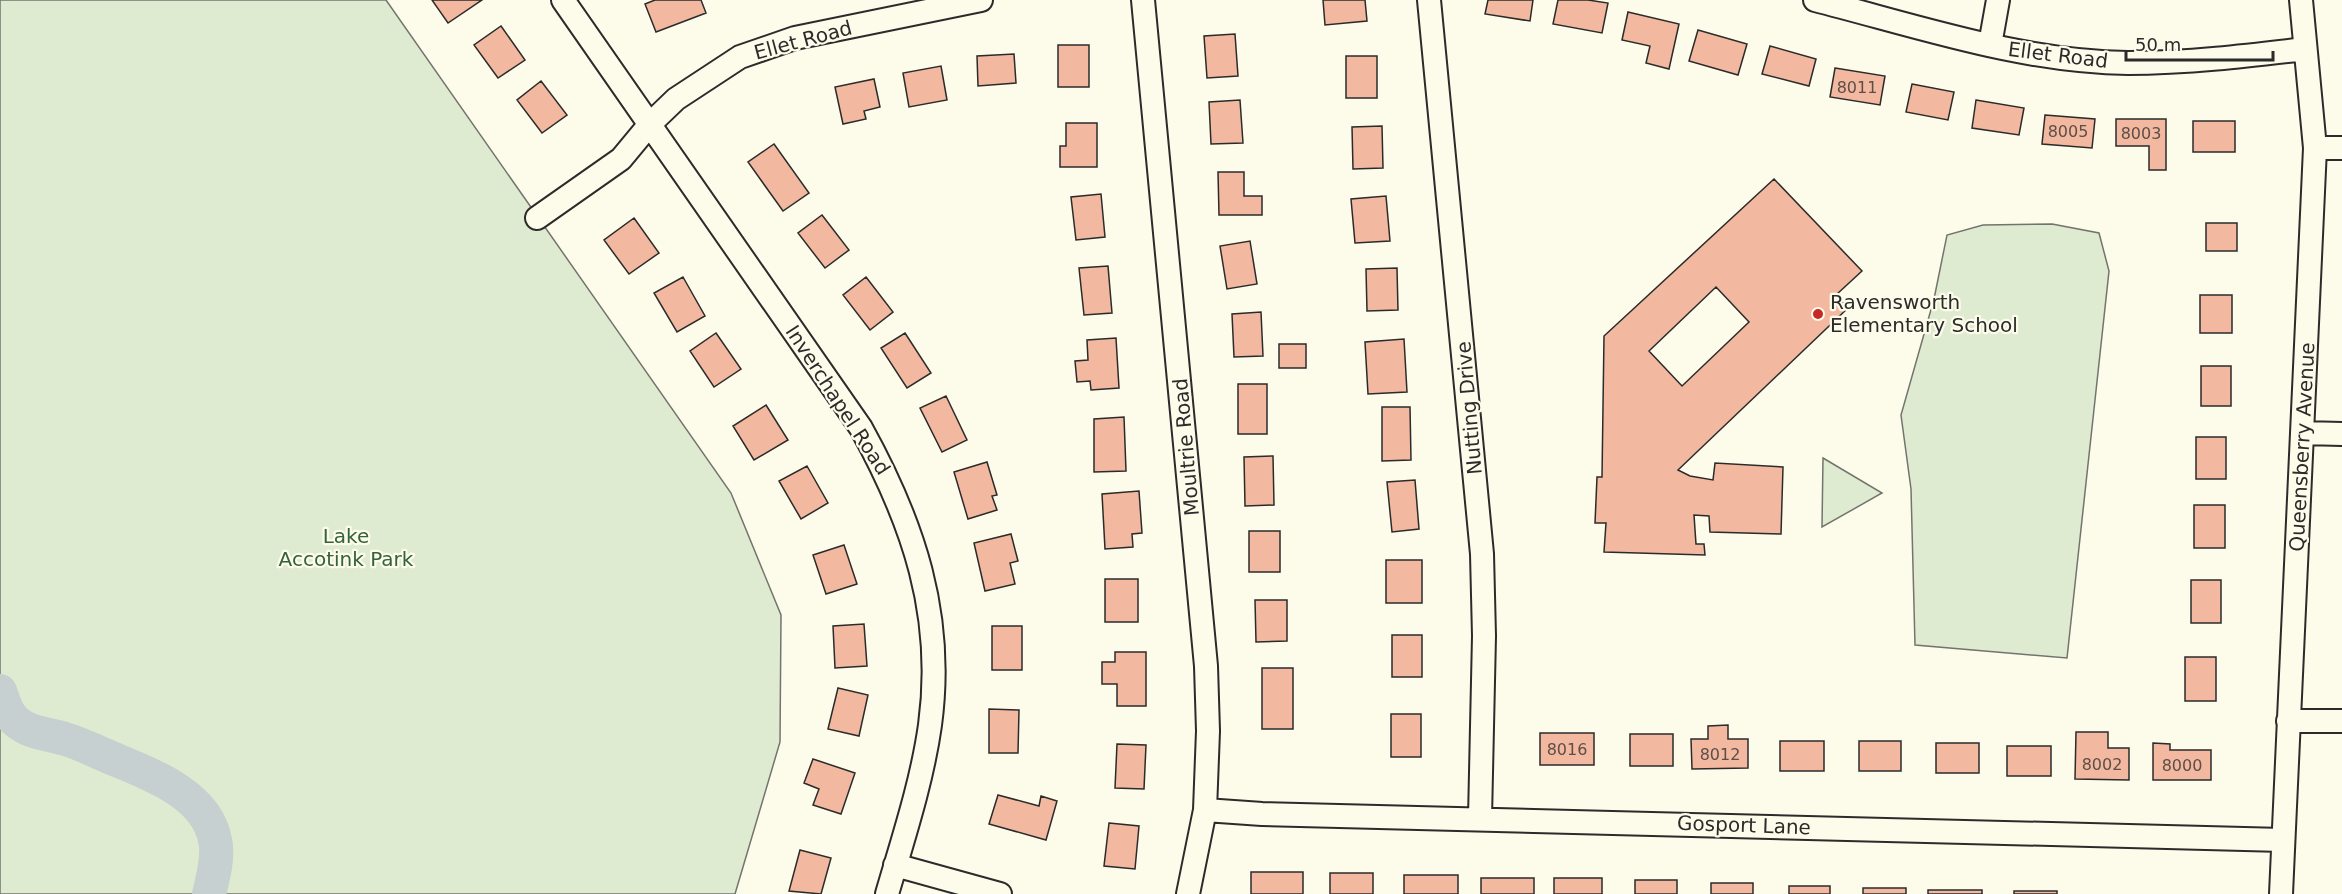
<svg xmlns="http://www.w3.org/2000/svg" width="2342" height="894" viewBox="0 0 2342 894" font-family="'DejaVu Sans',sans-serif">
  <rect width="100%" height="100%" fill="#fdfbea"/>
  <path fill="#deebd1" stroke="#74746e" stroke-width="1.5" d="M 0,0 L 386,0 L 731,493 L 781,615 L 780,742 L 735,894 L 0,894 Z
    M 2052,224 L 2099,233 L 2109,271 L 2067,658 L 1915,645 L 1911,489 L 1901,415 L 1934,299 L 1947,235 L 1983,225 Z
    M 1823,458 L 1882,493 L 1822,527 Z"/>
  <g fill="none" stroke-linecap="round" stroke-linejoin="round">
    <path stroke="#c7d0d0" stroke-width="34" d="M 0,691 C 3,699 6,710 11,716 C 24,733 46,733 65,739 C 79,743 93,750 107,756 C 146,773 206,792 215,840 C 219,856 213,878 209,894"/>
  </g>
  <path fill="#f2b8a0" stroke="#2b2b2b" stroke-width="1.5" fill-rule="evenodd" d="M 432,0 L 482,0 L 448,23 Z
    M 655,0 L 701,0 L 706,13 L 656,32 L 645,4 Z
    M 1323,0 L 1365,0 L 1367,21 L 1325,25 Z
    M 1488,0 L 1533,0 L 1530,21 L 1485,14 Z
    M 1558,0 L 1588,0 L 1608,3 L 1602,33 L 1553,24 Z
    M 1628,12 L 1679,24 L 1669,69 L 1646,63 L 1650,46 L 1622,40 Z
    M 501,26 L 525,60 L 498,78 L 474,45 Z
    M 1698,30 L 1747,44 L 1738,75 L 1689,61 Z
    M 1235,34 L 1238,76 L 1207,78 L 1204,36 Z
    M 1058,45 L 1089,45 L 1089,87 L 1058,87 Z
    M 1770,46 L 1816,59 L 1809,86 L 1762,74 Z
    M 1014,54 L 1016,83 L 978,86 L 977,56 Z
    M 1346,56 L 1377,56 L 1377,98 L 1346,98 Z
    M 941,66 L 947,100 L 909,107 L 903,73 Z
    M 1835,68 L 1885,76 L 1880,105 L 1830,97 Z
    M 874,79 L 880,107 L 864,111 L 866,119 L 843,124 L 835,87 Z
    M 541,81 L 567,115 L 542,133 L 517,100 Z
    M 1912,84 L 1954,92 L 1948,120 L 1906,112 Z
    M 1240,100 L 1243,143 L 1211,144 L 1209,102 Z
    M 1976,100 L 2024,108 L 2019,135 L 1972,128 Z
    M 2045,115 L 2095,119 L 2092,148 L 2042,144 Z
    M 2116,119 L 2166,119 L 2166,170 L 2149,170 L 2149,146 L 2116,146 Z
    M 2193,121 L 2235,121 L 2235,152 L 2193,152 Z
    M 1066,123 L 1097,123 L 1097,167 L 1060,167 L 1060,146 L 1066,146 Z
    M 1382,126 L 1383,168 L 1353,169 L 1352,127 Z
    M 774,144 L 809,193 L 783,211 L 748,162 Z
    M 1218,172 L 1244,172 L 1244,196 L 1262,196 L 1262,215 L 1219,215 Z
    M 1774,179 L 1862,271 L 1836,295 L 1848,308 L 1678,470 L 1690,476 L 1713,480 L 1715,463 L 1783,467 L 1781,534 L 1710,532 L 1709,516 L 1694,515 L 1696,544 L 1704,544 L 1705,555 L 1604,552 L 1606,523 L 1595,523 L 1597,477 L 1602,477 L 1604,336 ZM 1716,287 L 1749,322 L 1682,386 L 1649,351 Z
    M 1101,194 L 1105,237 L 1076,240 L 1071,197 Z
    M 1386,196 L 1390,241 L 1355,243 L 1351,199 Z
    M 822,215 L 849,250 L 825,268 L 798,233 Z
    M 634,218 L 659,253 L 629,274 L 604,240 Z
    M 2206,223 L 2237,223 L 2237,251 L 2206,251 Z
    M 1250,241 L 1257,284 L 1227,289 L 1220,246 Z
    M 1108,266 L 1112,313 L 1084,315 L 1079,268 Z
    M 1397,268 L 1398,310 L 1367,311 L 1366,269 Z
    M 683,277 L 705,316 L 677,332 L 654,293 Z
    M 866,277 L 893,312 L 870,330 L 843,295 Z
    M 2200,295 L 2232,295 L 2232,333 L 2200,333 Z
    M 1261,312 L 1263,356 L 1234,357 L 1232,314 Z
    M 716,333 L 741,369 L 714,387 L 690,351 Z
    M 905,333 L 931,373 L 907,388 L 881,348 Z
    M 1116,338 L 1119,388 L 1091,390 L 1090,381 L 1077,382 L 1075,361 L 1088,360 L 1087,340 Z
    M 1404,339 L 1407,392 L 1368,394 L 1365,342 Z
    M 1279,344 L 1306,344 L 1306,368 L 1279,368 Z
    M 2201,366 L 2231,366 L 2231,406 L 2201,406 Z
    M 1238,384 L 1267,384 L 1267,434 L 1238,434 Z
    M 946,396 L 967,440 L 942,452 L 920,408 Z
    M 766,405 L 788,440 L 754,460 L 733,426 Z
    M 1382,407 L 1410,407 L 1411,460 L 1382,461 Z
    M 1124,417 L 1126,471 L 1094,472 L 1094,419 Z
    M 2196,437 L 2226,437 L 2226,479 L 2196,479 Z
    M 1273,456 L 1274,505 L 1245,506 L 1244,457 Z
    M 987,462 L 997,495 L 992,496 L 997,510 L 968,519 L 954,472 Z
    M 807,466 L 828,503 L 801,519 L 779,481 Z
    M 1415,480 L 1419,529 L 1392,532 L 1387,482 Z
    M 1139,491 L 1142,533 L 1132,534 L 1133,547 L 1105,549 L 1102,494 Z
    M 2194,505 L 2225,505 L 2225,548 L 2194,548 Z
    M 1249,531 L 1280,531 L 1280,572 L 1249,572 Z
    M 1011,534 L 1018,561 L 1010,563 L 1015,584 L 985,591 L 974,543 Z
    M 844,545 L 857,584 L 826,594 L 813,555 Z
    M 1386,560 L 1422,560 L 1422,603 L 1386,603 Z
    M 1105,579 L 1138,579 L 1138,622 L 1105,622 Z
    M 2191,580 L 2221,580 L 2221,623 L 2191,623 Z
    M 1255,600 L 1287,600 L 1287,641 L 1256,642 Z
    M 864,624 L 867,666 L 835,668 L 833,626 Z
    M 992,626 L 1022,626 L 1022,670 L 992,670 Z
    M 1392,635 L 1422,635 L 1422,677 L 1392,677 Z
    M 1115,652 L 1146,652 L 1146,706 L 1117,706 L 1117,684 L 1102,684 L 1102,662 L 1115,662 Z
    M 2185,657 L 2216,657 L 2216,701 L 2185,701 Z
    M 1262,668 L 1293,668 L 1293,729 L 1262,729 Z
    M 838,688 L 868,695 L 859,736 L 828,729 Z
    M 989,709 L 1019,710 L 1018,753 L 989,753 Z
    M 1391,714 L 1421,714 L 1421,757 L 1391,757 Z
    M 1728,725 L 1728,739 L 1748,739 L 1748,768 L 1692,769 L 1691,739 L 1708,739 L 1708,726 Z
    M 2076,732 L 2108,732 L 2108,748 L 2129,748 L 2129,780 L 2075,779 Z
    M 1540,733 L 1594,733 L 1594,765 L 1540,765 Z
    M 1630,734 L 1673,734 L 1673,766 L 1630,766 Z
    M 1780,741 L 1824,741 L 1824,771 L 1780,771 Z
    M 1859,741 L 1901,741 L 1901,771 L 1859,771 Z
    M 1936,743 L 1979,743 L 1979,773 L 1936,773 Z
    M 2153,743 L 2170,744 L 2170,750 L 2211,750 L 2211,780 L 2153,780 Z
    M 1117,744 L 1146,745 L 1144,789 L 1115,788 Z
    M 2007,746 L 2051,746 L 2051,776 L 2007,776 Z
    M 813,759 L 855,773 L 841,814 L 813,805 L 819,789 L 804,783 Z
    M 998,795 L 1039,806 L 1041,796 L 1057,801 L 1046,840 L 989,824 Z
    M 1109,823 L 1139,826 L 1135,869 L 1104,866 Z
    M 800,850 L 831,858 L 821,894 L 789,891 Z
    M 1251,872 L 1303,872 L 1303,894 L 1251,894 Z
    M 1330,873 L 1373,873 L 1373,894 L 1330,894 Z
    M 1404,875 L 1458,875 L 1458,894 L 1404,894 Z
    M 1481,878 L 1534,878 L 1534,894 L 1481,894 Z
    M 1554,878 L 1602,878 L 1602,894 L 1554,894 Z
    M 1635,880 L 1677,880 L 1677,894 L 1635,894 Z
    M 1711,883 L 1753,883 L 1753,894 L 1711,894 Z
    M 1789,886 L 1830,886 L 1830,894 L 1789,894 Z
    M 1863,888 L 1906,888 L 1906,894 L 1863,894 Z
    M 1928,890 L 1982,890 L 1982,894 L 1928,894 Z
    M 2014,891 L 2057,891 L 2057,894 L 2014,894 Z"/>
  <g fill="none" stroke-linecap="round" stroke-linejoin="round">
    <g stroke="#2b2b2b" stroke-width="26">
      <path id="minor" d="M 563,0 L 861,428 C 913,522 945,615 930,725 C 922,782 903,839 887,894
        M 1143,0 L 1206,666 L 1208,731 L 1205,810 L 1188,894
        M 1429,0 L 1482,554 L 1484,636 L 1480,818
        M 1815,0 C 1917,26 2022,62 2128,63 C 2187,63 2246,56 2305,49
        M 1990,45 L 1998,0
        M 2315,148 L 2342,148
        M 537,218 L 621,159 L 650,124 L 676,99 L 740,57 L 795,38 L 981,0
        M 2303,433 L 2342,434
        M 2288,721 L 2342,721
        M 1205,810 L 1262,814 L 2283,840
        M 895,865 L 1000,894
        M 2281,894 L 2315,148 L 2301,0"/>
    </g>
    <use href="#minor" stroke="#fdfbea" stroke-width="22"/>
  </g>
  <circle fill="#c62828" stroke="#fdfbea" stroke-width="2" cx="1818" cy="314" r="6"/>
  <g text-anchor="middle" stroke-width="4.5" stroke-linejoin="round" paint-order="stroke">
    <g font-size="16" fill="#5d4e48">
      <text x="1857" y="93">8011</text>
      <text x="2068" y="137">8005</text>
      <text x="2141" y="139">8003</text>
      <text x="1567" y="755">8016</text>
      <text x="1720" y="760">8012</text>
      <text x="2102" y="770">8002</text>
      <text x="2182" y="771">8000</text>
    </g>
    <g font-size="20" fill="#2b2b2b" stroke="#fdfbea">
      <text transform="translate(803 40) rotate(-15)" y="7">Ellet Road</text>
      <text transform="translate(2058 55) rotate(7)" y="7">Ellet Road</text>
      <text transform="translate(838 400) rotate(57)" y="7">Inverchapel Road</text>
      <text transform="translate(1469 408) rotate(-95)" y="7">Nutting Drive</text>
      <text transform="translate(1186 447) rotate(-95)" y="7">Moultrie Road</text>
      <text transform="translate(2302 447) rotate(-87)" y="7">Queensberry Avenue</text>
      <text transform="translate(1744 825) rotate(2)" y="7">Gosport Lane</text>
    </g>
    <g font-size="20" fill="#2b2b2b" stroke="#fdfbea" text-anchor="start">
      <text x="1830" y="309">Ravensworth<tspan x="1830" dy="23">Elementary School</tspan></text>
    </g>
    <g font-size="20" fill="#34623c" stroke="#fdfbea">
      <text x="346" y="543">Lake<tspan x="346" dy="23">Accotink Park</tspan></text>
    </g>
  </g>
  <path d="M2126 51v9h147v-9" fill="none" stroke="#2b2b2b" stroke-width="3"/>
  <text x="2135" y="51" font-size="18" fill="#2b2b2b" stroke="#fdfbea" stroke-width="4.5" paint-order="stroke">50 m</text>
</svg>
